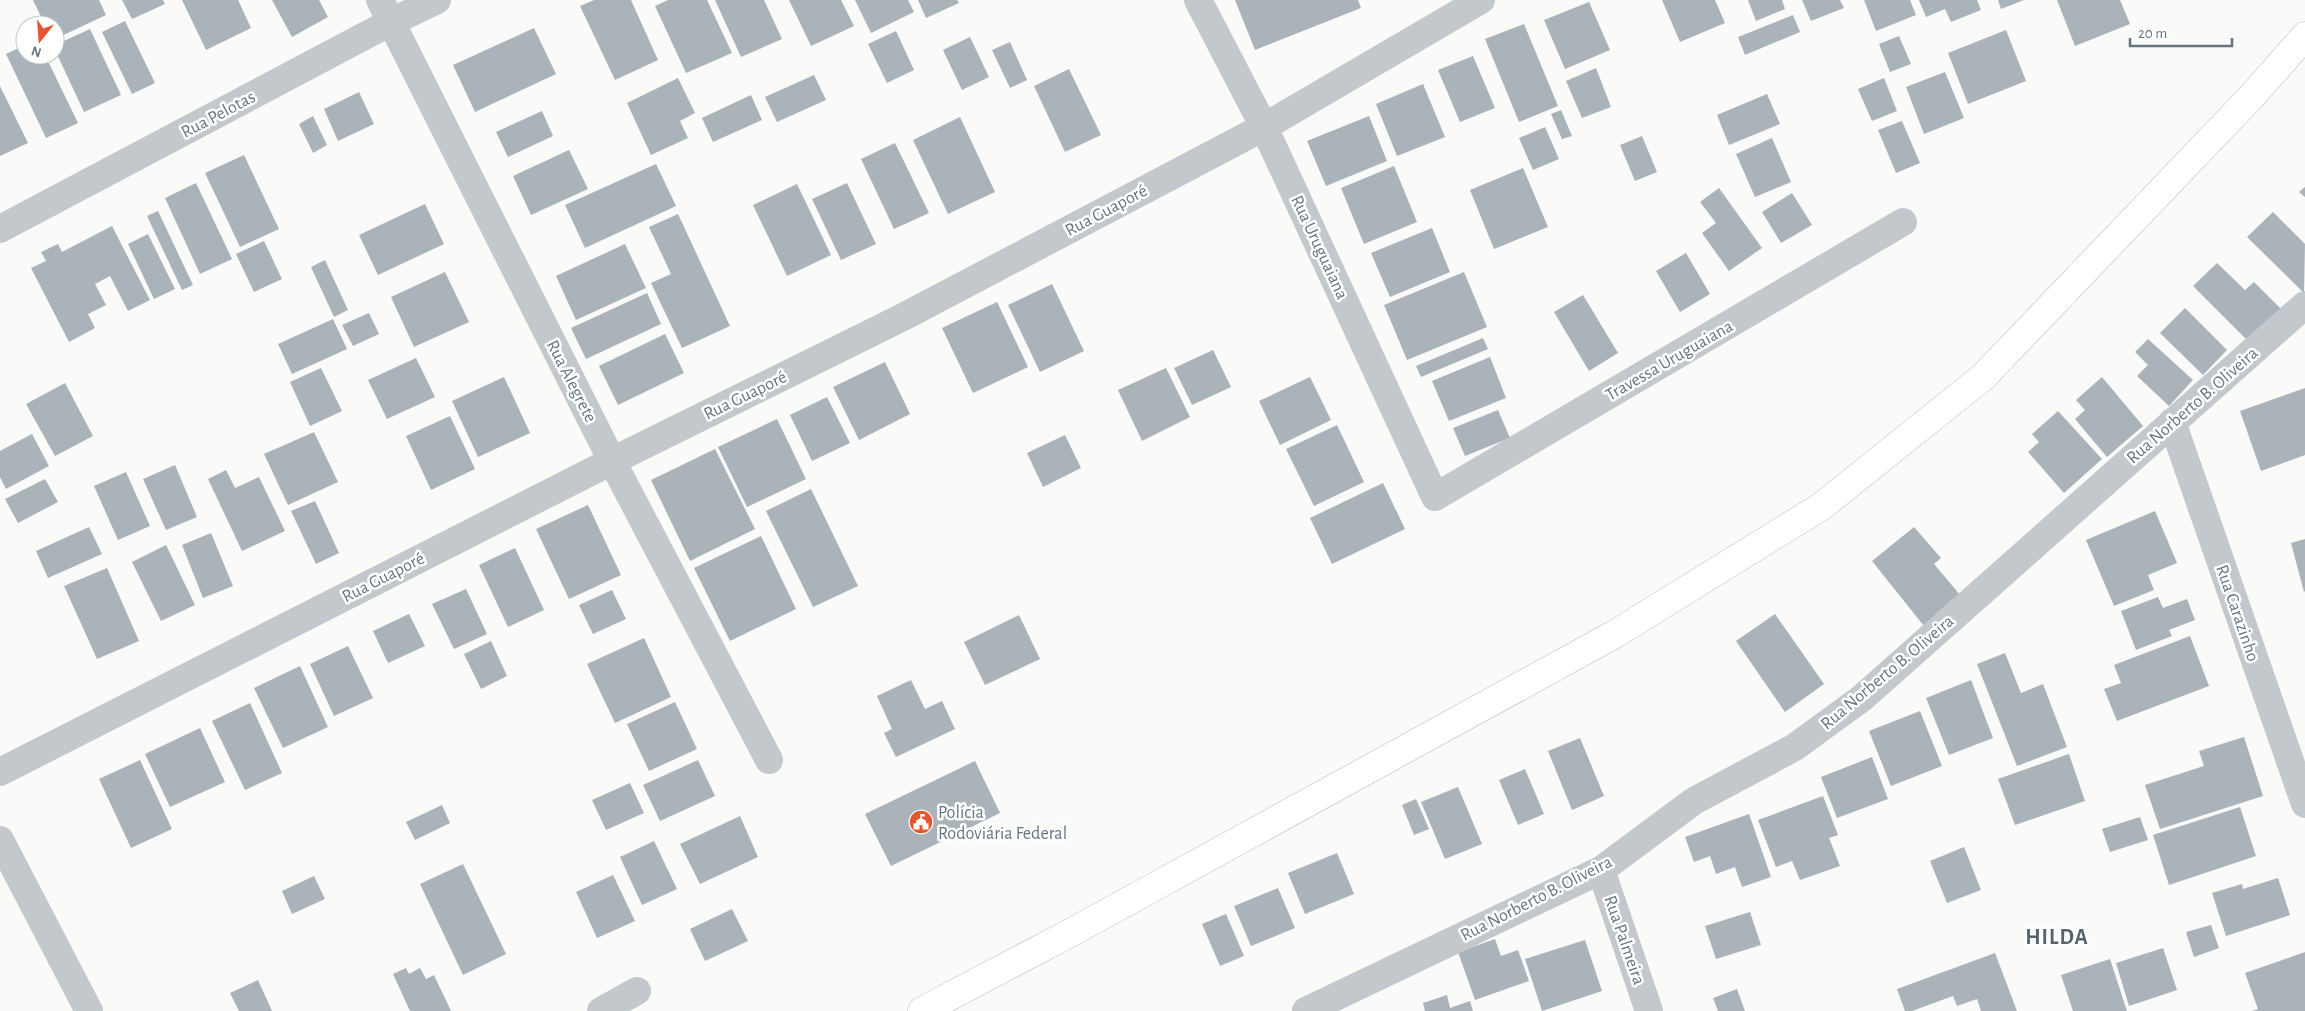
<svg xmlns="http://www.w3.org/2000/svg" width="2305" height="1011" viewBox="0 0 2305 1011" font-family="'Alegreya Sans',sans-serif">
  <rect width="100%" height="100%" fill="#fafaf8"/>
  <path fill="#aab3b9" d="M 33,0 L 99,0 L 106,15 L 55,39 L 55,25 L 45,25 Z
    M 122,0 L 163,0 L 165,4 L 132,19 Z
    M 182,0 L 238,0 L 251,28 L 206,50 Z
    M 272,0 L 319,0 L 328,17 L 292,37 Z
    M 594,0 L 631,0 L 658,60 L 615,80 L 580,6 Z
    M 668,0 L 707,0 L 732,53 L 686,73 L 655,6 Z
    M 715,0 L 764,0 L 782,39 L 741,57 Z
    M 789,0 L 841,0 L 854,26 L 811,46 Z
    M 855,0 L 908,0 L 914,12 L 871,33 Z
    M 918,0 L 957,0 L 959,3 L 926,18 Z
    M 1235,0 L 1358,0 L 1361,8 L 1255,50 Z
    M 1662,0 L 1715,0 L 1725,23 L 1680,42 Z
    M 1748,0 L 1782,0 L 1785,9 L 1756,21 Z
    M 1802,0 L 1840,0 L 1844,8 L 1811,21 Z
    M 1864,0 L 1910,0 L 1916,15 L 1876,31 Z
    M 1919,0 L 1977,0 L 1981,10 L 1951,22 L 1945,9 L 1926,17 Z
    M 1998,0 L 2024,0 L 2001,9 Z
    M 2057,0 L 2120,0 L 2130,24 L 2075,46 Z
    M 1589,2 L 1610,50 L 1565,69 L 1544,20 Z
    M 1793,15 L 1800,32 L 1745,55 L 1738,37 Z
    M 125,21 L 155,83 L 132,94 L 102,32 Z
    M 1524,24 L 1558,106 L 1519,122 L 1485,39 Z
    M 534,28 L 556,74 L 475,112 L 453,65 Z
    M 90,29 L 121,95 L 84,112 L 55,50 L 55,45 Z
    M 2006,30 L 2026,81 L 1968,104 L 1948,53 Z
    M 896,31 L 914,70 L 887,83 L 868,44 Z
    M 1899,36 L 1911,64 L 1890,72 L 1879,44 Z
    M 970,37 L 989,77 L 962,90 L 943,50 Z
    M 1010,42 L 1027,80 L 1010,88 L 992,50 Z
    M 25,45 L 25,55 L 45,55 L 78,123 L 46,138 L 6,54 Z
    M 1473,56 L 1495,108 L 1460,122 L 1438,70 Z
    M 1596,68 L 1611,107 L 1582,118 L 1566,81 Z
    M 1069,69 L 1101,135 L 1065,152 L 1034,86 Z
    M 1945,72 L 1964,118 L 1924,134 L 1906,87 Z
    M 814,75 L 826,100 L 777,122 L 765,97 Z
    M 678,78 L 695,113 L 680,121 L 688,138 L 651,155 L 627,103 Z
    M 1884,78 L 1897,111 L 1872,121 L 1858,89 Z
    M 1423,84 L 1445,137 L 1397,156 L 1376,104 Z
    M 0,86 L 28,143 L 0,156 Z
    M 359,92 L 374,124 L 338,141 L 324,109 Z
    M 1767,94 L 1780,124 L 1729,145 L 1717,115 Z
    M 751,95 L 762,120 L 713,142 L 702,118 Z
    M 1561,110 L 1572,136 L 1562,139 L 1551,114 Z
    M 542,111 L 553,136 L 508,157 L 496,132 Z
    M 313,116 L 327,145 L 313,153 L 299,124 Z
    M 1369,116 L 1387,161 L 1326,186 L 1307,141 Z
    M 960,117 L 995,192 L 948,214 L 913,140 Z
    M 1902,121 L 1920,163 L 1896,173 L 1878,130 Z
    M 1545,127 L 1559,159 L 1533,170 L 1519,138 Z
    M 1642,136 L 1657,172 L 1635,181 L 1620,145 Z
    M 1772,138 L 1791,182 L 1755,197 L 1736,154 Z
    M 895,143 L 929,213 L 894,229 L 861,159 Z
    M 569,150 L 588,189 L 531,215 L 513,176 Z
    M 244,155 L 279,229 L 240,247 L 205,173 Z
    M 656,164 L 676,206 L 585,248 L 565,205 Z
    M 1394,166 L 1417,222 L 1364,244 L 1341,188 Z
    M 1523,168 L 1548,227 L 1494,249 L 1470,190 Z
    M 196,183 L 232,259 L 200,274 L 165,198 Z
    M 847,183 L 876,244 L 841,260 L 812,199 Z
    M 797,184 L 831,255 L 787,276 L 753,205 Z
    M 2305,187 L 2305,197 L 2299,192 Z
    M 1719,188 L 1762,248 L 1729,271 L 1702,233 L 1716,223 L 1700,202 Z
    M 1792,193 L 1812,225 L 1781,243 L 1762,212 Z
    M 425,204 L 444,244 L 378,275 L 359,235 Z
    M 158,211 L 193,285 L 182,290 L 147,216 Z
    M 2273,212 L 2305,244 L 2304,293 L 2247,237 Z
    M 678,214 L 730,326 L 682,348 L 651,283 L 671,274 L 649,227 Z
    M 112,226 L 150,300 L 128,311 L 110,276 L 95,284 L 106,305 L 88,314 L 95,328 L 69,342 L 31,268 L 46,261 L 41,252 L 58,244 L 62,252 Z
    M 1432,228 L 1450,272 L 1390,297 L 1371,253 Z
    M 148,234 L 175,289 L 154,299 L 128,244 Z
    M 264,241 L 282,279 L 254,292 L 236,254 Z
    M 625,244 L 646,288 L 576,320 L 556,276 Z
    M 1686,253 L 1710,294 L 1680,312 L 1656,271 Z
    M 325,260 L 348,310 L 334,317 L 311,267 Z
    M 2217,263 L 2245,290 L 2254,282 L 2281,309 L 2248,341 L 2193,286 Z
    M 445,272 L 469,322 L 414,347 L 391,297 Z
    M 1464,272 L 1487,327 L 1407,360 L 1384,305 Z
    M 1052,284 L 1084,351 L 1040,372 L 1008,305 Z
    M 647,293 L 661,324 L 586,359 L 571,328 Z
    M 1583,295 L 1618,353 L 1589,371 L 1554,312 Z
    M 997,302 L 1028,367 L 973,393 L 942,328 Z
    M 2185,308 L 2227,350 L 2203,375 L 2160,333 Z
    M 369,313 L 379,334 L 353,346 L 342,325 Z
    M 333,319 L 347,349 L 292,374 L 278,344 Z
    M 665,334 L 684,373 L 618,405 L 599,366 Z
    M 1483,338 L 1488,349 L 1421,377 L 1416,366 Z
    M 2148,339 L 2193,380 L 2169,406 L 2137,376 L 2148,365 L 2135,352 Z
    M 1213,350 L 1231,387 L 1192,405 L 1174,368 Z
    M 1490,357 L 1506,398 L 1449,421 L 1432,381 Z
    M 416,358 L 435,397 L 387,419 L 368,380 Z
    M 885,362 L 910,414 L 859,440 L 833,387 Z
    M 321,368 L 342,411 L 310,426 L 290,382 Z
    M 1166,368 L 1190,417 L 1142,441 L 1118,390 Z
    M 504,377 L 530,433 L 478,457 L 452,401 Z
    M 1310,377 L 1331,420 L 1280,445 L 1259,401 Z
    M 2102,377 L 2143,426 L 2107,457 L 2075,419 L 2085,410 L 2076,400 Z
    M 65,383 L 93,436 L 55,456 L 26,404 Z
    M 2305,388 L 2305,455 L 2261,471 L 2240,411 Z
    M 827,397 L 850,443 L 812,461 L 790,415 Z
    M 1498,410 L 1510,438 L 1465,456 L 1453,428 Z
    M 2058,411 L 2102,459 L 2064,493 L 2028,452 L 2039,442 L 2032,434 Z
    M 450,416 L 475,469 L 431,490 L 406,436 Z
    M 777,419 L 806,479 L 747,507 L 718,447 Z
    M 1337,425 L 1364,482 L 1314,506 L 1286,449 Z
    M 314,432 L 338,482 L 288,505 L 264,454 Z
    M 32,434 L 49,466 L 6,489 L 0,477 L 0,451 Z
    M 1065,435 L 1081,468 L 1043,487 L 1027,453 Z
    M 715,449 L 755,529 L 690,561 L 651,480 Z
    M 175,465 L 197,517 L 166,530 L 143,479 Z
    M 226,470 L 235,488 L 259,477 L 285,531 L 242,551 L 208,479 Z
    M 126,472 L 150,526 L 118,540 L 94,486 Z
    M 45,479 L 58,502 L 18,523 L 5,499 Z
    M 1383,483 L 1405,529 L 1332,564 L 1310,518 Z
    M 811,489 L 858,586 L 813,607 L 766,511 Z
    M 315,501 L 339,553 L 316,564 L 291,511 Z
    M 588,505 L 621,575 L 569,599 L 536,529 Z
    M 2155,511 L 2177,563 L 2148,575 L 2154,590 L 2114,606 L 2086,540 Z
    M 89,527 L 102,554 L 48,578 L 36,551 Z
    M 1914,527 L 1941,558 L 1934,564 L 1961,596 L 1924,626 L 1872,561 Z
    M 211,533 L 233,586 L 203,598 L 182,545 Z
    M 761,536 L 796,609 L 730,641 L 694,568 Z
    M 2305,539 L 2305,591 L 2304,592 L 2291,543 Z
    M 166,545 L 195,605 L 161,621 L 132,562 Z
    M 515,548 L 544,610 L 508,627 L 479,565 Z
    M 107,568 L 139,641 L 97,659 L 64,586 Z
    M 466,589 L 487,634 L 454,649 L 432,604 Z
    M 612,590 L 626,619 L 593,634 L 579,605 Z
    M 2158,597 L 2163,608 L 2187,599 L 2195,620 L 2169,630 L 2172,636 L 2136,650 L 2121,611 Z
    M 409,614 L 425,646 L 388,663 L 373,631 Z
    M 1775,614 L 1824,684 L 1785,712 L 1736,641 Z
    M 1019,615 L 1040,659 L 985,685 L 964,642 Z
    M 2190,636 L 2209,686 L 2117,721 L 2104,689 L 2121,683 L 2114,665 Z
    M 644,638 L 671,697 L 615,723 L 587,664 Z
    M 491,641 L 507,676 L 481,689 L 464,654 Z
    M 348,646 L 373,698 L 334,716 L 310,664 Z
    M 2005,653 L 2021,693 L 2043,684 L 2067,747 L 2017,766 L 1977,664 Z
    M 300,666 L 328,727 L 283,748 L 254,688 Z
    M 911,680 L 925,709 L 942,701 L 955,729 L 896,757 L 884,733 L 892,729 L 877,696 Z
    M 1971,680 L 1993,738 L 1949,755 L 1926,698 Z
    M 675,702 L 697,749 L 649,771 L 627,724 Z
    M 250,703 L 282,773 L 245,790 L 212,721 Z
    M 1920,711 L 1942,766 L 1891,786 L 1869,731 Z
    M 200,728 L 225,782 L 170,807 L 145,754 Z
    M 2244,737 L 2263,796 L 2160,829 L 2145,785 L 2204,766 L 2199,751 Z
    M 1580,738 L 1604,796 L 1572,810 L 1548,751 Z
    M 2069,754 L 2085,801 L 2015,825 L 1998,779 Z
    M 1872,757 L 1888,799 L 1837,818 L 1821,777 Z
    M 140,760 L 172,829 L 131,848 L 99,779 Z
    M 698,760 L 715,796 L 660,821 L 643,785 Z
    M 975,761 L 1000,813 L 891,866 L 865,814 Z
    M 1525,769 L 1544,814 L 1518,825 L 1499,780 Z
    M 630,783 L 644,813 L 606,830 L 592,800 Z
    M 1458,787 L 1482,844 L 1445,859 L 1421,802 Z
    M 1823,796 L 1838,835 L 1829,838 L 1840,866 L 1800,880 L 1792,861 L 1776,867 L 1758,820 Z
    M 1416,799 L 1429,829 L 1414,835 L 1402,805 Z
    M 442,805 L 450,823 L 415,840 L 406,822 Z
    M 2240,807 L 2256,856 L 2169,885 L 2153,835 Z
    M 1749,814 L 1771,877 L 1742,887 L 1735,867 L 1716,874 L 1710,856 L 1694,862 L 1685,837 Z
    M 740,816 L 758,857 L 700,884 L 680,844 Z
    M 2140,817 L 2148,840 L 2110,852 L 2102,829 Z
    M 654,841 L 677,889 L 642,905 L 620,857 Z
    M 1964,847 L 1981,890 L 1947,903 L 1930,861 Z
    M 1337,853 L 1354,894 L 1305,914 L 1288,873 Z
    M 463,864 L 506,954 L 463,975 L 420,884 Z
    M 613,875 L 635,921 L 597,938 L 576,892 Z
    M 314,876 L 325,899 L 292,914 L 282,891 Z
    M 2278,878 L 2290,915 L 2226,936 L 2212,893 L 2242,884 L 2243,889 Z
    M 1278,888 L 1295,928 L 1251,946 L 1234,906 Z
    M 732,909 L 748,941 L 705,961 L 690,929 Z
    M 1750,912 L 1761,945 L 1716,959 L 1705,926 Z
    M 1226,914 L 1244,956 L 1220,966 L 1202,924 Z
    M 2211,925 L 2219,948 L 2194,957 L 2186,932 Z
    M 1495,939 L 1501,956 L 1518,950 L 1529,981 L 1475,1000 L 1458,952 Z
    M 1585,940 L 1602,991 L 1542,1011 L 1525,959 Z
    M 2163,948 L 2177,990 L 2129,1006 L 2116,963 Z
    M 2305,952 L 2305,1011 L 2252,1011 L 2258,1009 L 2245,973 Z
    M 1995,953 L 2017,1011 L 1981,1011 L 1977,999 L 1957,1006 L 1953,996 L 1912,1011 L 1905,1011 L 1897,989 Z
    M 2110,959 L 2127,1011 L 2073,1011 L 2061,975 Z
    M 406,968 L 409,974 L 420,968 L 426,979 L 434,975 L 451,1011 L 410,1011 L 393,974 Z
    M 258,980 L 272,1011 L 239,1011 L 230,993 Z
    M 1737,989 L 1745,1011 L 1718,1011 L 1713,998 Z
    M 1447,995 L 1450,1008 L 1470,1001 L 1473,1011 L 1425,1011 L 1423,1003 Z"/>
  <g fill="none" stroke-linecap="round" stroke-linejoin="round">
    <g stroke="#b4b9bd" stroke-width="29">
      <path id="trunk" d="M 922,1011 L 1072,932 L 1615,634 L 1822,506 L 1983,377 L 2252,96 L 2305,36"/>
    </g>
    <path stroke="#c3c8cc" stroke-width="28" d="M 380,0 L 612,461 L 769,760
      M 1198,0 L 1264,127 L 1435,497 L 1903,222
      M 0,229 L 391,22 L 437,0
      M 2172,422 L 2305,804
      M 0,772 L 612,461 L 905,316 L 1264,127 L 1481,0
      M 0,840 L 89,1011
      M 1601,870 L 1649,1011
      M 601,1011 L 637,991
      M 1306,1011 L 1601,870 L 1694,801 L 1795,747 L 1862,698 L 2305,305"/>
    <use href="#trunk" stroke="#fff" stroke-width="28"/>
  </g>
  <defs>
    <g id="civic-disc" transform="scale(1.25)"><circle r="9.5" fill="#e4572e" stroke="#fff"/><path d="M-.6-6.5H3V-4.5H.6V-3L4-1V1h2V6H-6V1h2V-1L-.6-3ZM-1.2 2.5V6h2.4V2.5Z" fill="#fff"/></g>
  </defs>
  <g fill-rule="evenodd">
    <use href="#civic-disc" x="921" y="822"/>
  </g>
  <g text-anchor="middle" stroke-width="5" stroke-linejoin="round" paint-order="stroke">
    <g font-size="18" fill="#657683" stroke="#fff">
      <text transform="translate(218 114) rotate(-28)" y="6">Rua Pelotas</text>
      <text transform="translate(1106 210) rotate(-28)" y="6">Rua Guaporé</text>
      <text transform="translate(1320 247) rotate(65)" y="6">Rua Uruguaiana</text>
      <text transform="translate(1669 360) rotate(-30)" y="6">Travessa Uruguaiana</text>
      <text transform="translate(572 381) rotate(63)" y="6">Rua Alegrete</text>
      <text transform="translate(745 395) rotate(-26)" y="6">Rua Guaporé</text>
      <text transform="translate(2192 405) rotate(-41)" y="6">Rua Norberto B. Oliveira</text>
      <text transform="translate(383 577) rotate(-27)" y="6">Rua Guaporé</text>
      <text transform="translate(2238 613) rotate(71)" y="6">Rua Carazinho</text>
      <text transform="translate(1887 672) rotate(-40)" y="6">Rua Norberto B. Oliveira</text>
      <text transform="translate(1536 898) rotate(-27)" y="6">Rua Norberto B. Oliveira</text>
      <text transform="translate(1625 940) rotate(71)" y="6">Rua Palmeira</text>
    </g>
    <g font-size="18" fill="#657683" stroke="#fff" text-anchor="start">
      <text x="938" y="818">Polícia<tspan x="938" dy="21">Rodoviária Federal</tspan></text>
    </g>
    <g font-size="22" font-weight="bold" letter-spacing="1" fill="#57646e" stroke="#fff">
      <text x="2057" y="944">HILDA</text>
    </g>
  </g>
  <g transform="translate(40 40) rotate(197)"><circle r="24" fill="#ffffff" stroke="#c1c8cd"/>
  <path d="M0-4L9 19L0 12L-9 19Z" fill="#e4572e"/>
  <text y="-8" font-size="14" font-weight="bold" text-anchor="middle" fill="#657683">N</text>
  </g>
  <path d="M2130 38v8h102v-8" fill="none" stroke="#657683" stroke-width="2.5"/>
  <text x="2138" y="38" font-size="15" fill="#657683" stroke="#ffffff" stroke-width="4" paint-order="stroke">20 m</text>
</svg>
